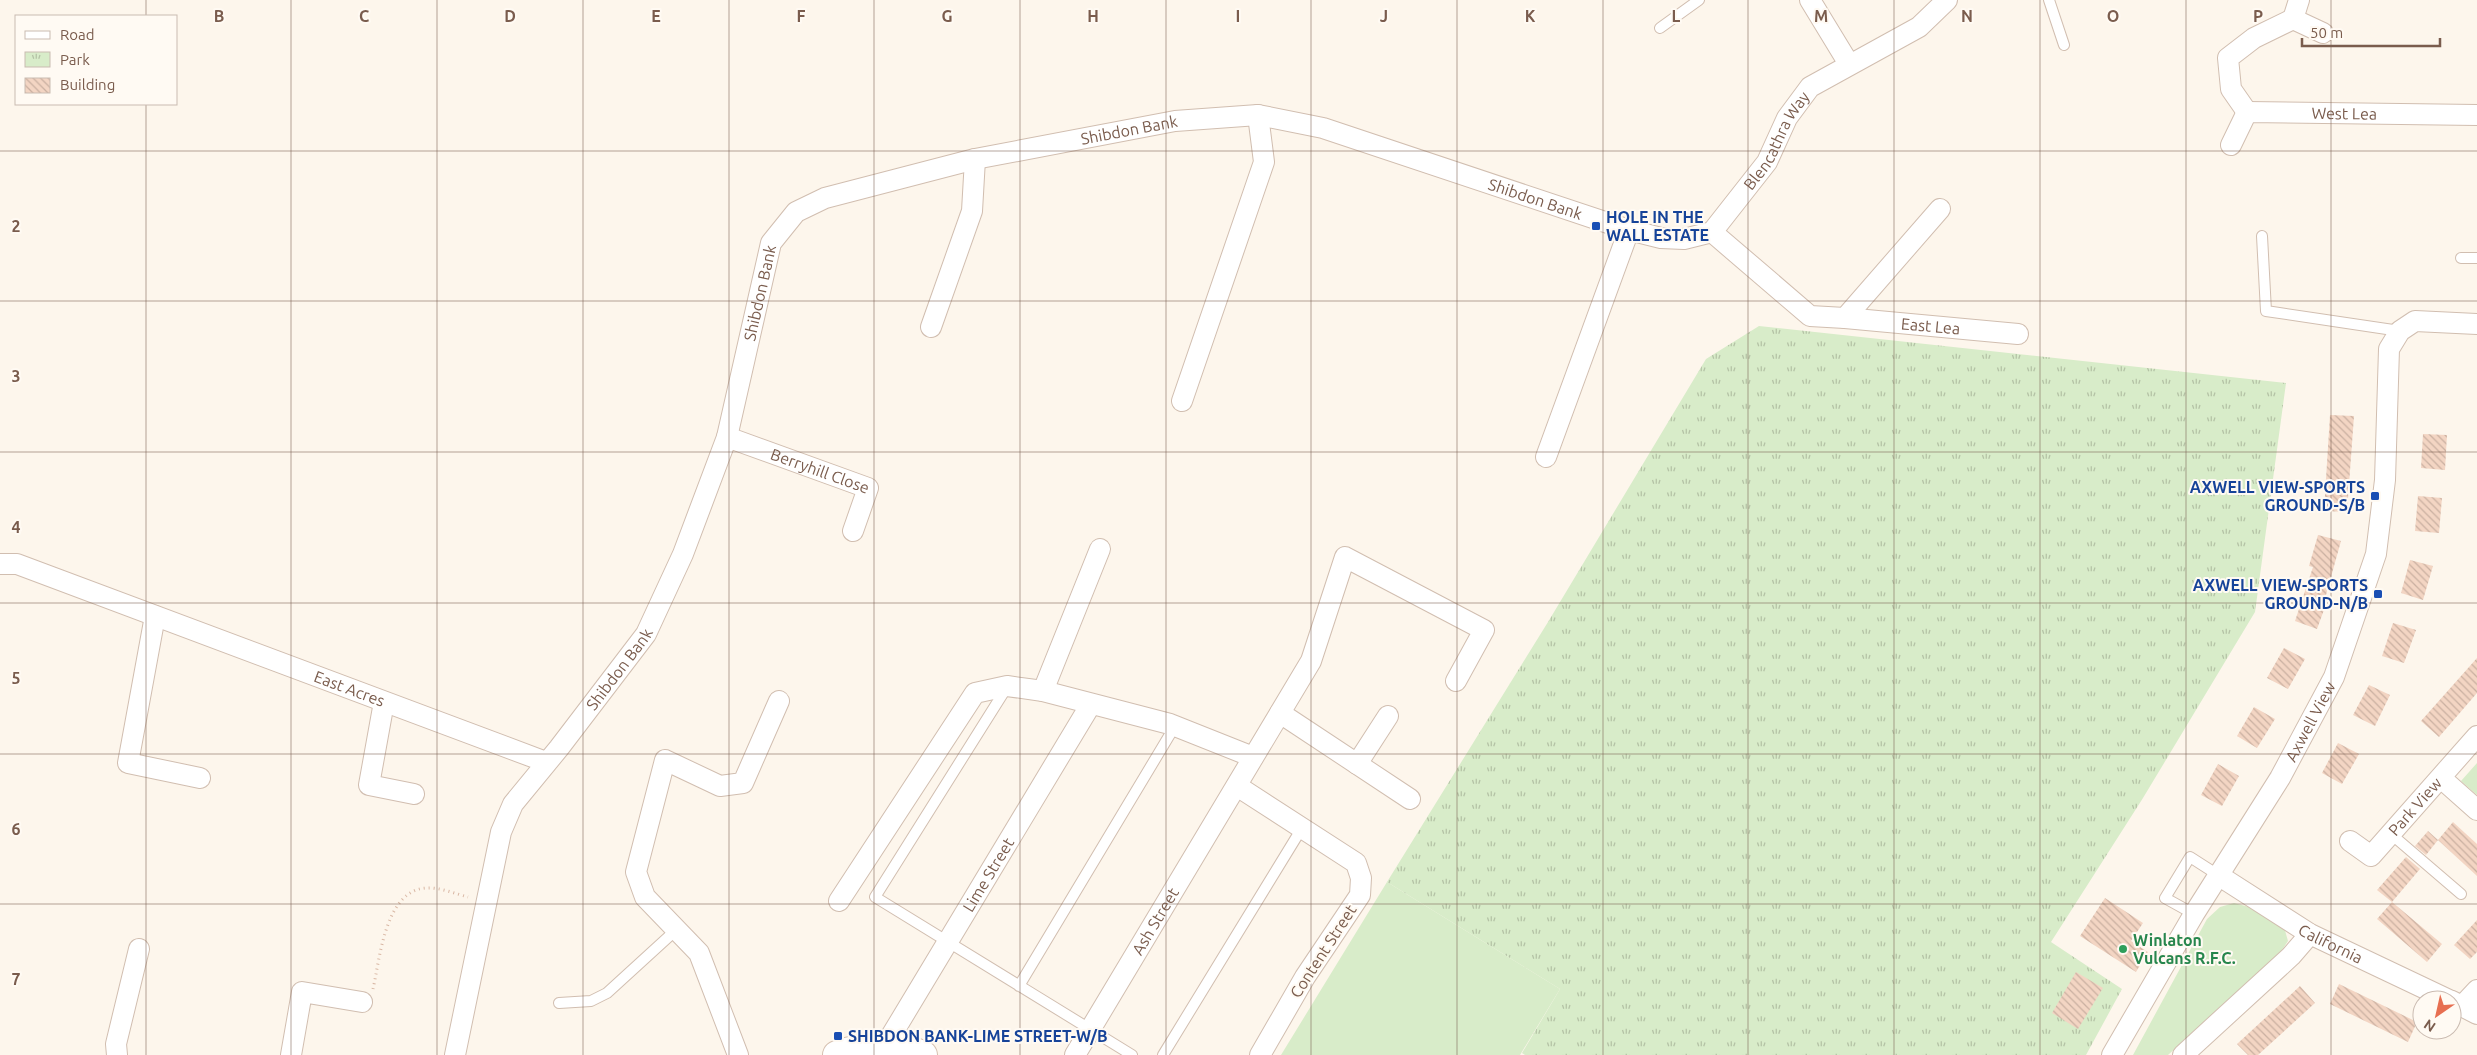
<svg xmlns="http://www.w3.org/2000/svg" width="2477" height="1055" viewBox="0 0 2477 1055" font-family="Ubuntu,sans-serif">
  <defs>
    <pattern id="park-tufts" width="24" height="20" patternUnits="userSpaceOnUse" patternTransform="scale(1.25)"><rect width="24" height="20" fill="#d8ecc9"/><path d="M3 7l-1-3M5 7V3M7 7l1-3M15 17l-1-3M17 17v-4M19 17l1-3" fill="none" stroke="#b4c2a5"/></pattern>
    <pattern id="building-back-hatch" width="6" height="6" patternUnits="userSpaceOnUse" patternTransform="scale(1.25)"><rect width="6" height="6" fill="#f3d5c3"/><path d="M-1 5l2 2M0 0l6 6M5-1l2 2" fill="none" stroke="#cab0a1"/></pattern>
  </defs>
  <rect width="100%" height="100%" fill="#fdf6ec"/>
  <path fill="#d8ecc9" d="M 2477,763 L 2477,795 L 2461,781 Z
    M 1387,882 L 1560,989 L 1520,1055 L 1281,1055 Z
    M 2234,903 L 2253,908 L 2284,927 L 2288,941 L 2280,953 L 2168,1055 L 2133,1055 L 2207,919 L 2220,907 Z"/>
  <path fill="url(#park-tufts)" d="M 1759,326 L 2286,383 L 2255,612 L 2143,798 L 2051,942 L 2122,989 L 2086,1055 L 1525,1055 L 1522,1053 L 1560,989 L 1387,882 L 1548,622 L 1706,359 Z"/>
  <path fill="url(#building-back-hatch)" d="M 2330,415 L 2354,416 L 2347,512 L 2324,511 Z
    M 2423,434 L 2447,435 L 2445,470 L 2421,468 Z
    M 2418,496 L 2442,498 L 2439,533 L 2415,531 Z
    M 2318,535 L 2341,541 L 2326,595 L 2329,596 L 2317,629 L 2295,621 L 2313,567 L 2309,566 Z
    M 2410,560 L 2433,566 L 2423,600 L 2401,593 Z
    M 2393,623 L 2416,630 L 2404,663 L 2382,656 Z
    M 2284,648 L 2305,659 L 2288,689 L 2267,678 Z
    M 2477,658 L 2477,693 L 2439,737 L 2421,721 Z
    M 2369,685 L 2390,695 L 2375,726 L 2353,715 Z
    M 2254,707 L 2275,719 L 2257,748 L 2237,736 Z
    M 2338,743 L 2359,754 L 2342,784 L 2322,773 Z
    M 2218,764 L 2239,776 L 2222,806 L 2201,795 Z
    M 2453,822 L 2477,844 L 2477,876 L 2438,840 Z
    M 2428,831 L 2438,840 L 2426,855 L 2415,846 Z
    M 2406,857 L 2420,869 L 2392,902 L 2377,890 Z
    M 2105,898 L 2143,923 L 2131,941 L 2148,952 L 2136,972 L 2080,936 Z
    M 2392,902 L 2442,944 L 2427,962 L 2377,919 Z
    M 2477,920 L 2477,952 L 2470,959 L 2454,945 Z
    M 2076,972 L 2103,988 L 2078,1029 L 2052,1013 Z
    M 2339,984 L 2417,1022 L 2408,1042 L 2330,1004 Z
    M 2300,986 L 2315,1003 L 2258,1055 L 2248,1055 L 2237,1044 Z"/>
  <g fill="none" stroke-linecap="round" stroke-linejoin="round">
    <g stroke="#d1beb0" stroke-width="12">
      <path id="lane" d="M 2049,0 L 2064,45
        M 1660,28 L 1699,0
        M 2262,236 L 2266,311 L 2400,331
        M 2461,258 L 2477,258
        M 1007,687 L 875,897 L 1132,1055
        M 2391,834 L 2461,894
        M 2194,914 L 2165,898 L 2190,857 L 2218,875
        M 1019,986 L 1175,726
        M 559,1003 L 591,1001 L 607,993 L 676,930
        M 1163,1055 L 1302,828"/>
    </g>
    <g stroke="#d1beb0" stroke-width="22">
      <g id="street">
        <path d="M 1810,0 L 1849,64"/>
        <path d="M 2299,0 L 2293,19 L 2323,33"/>
        <path d="M 2247,112 L 2231,89 L 2228,58 L 2254,38 L 2293,19"/>
        <path id="s1" d="M 2231,145 L 2247,112 L 2477,115"/>
        <path d="M 1712,232 L 1810,316 L 1845,318 L 1940,209"/>
        <path id="s2" d="M 1845,318 L 2018,334"/>
        <path d="M 931,327 L 972,211 L 975,159"/>
        <path d="M 1182,401 L 1264,162 L 1258,115"/>
        <path id="s3" d="M 727,437 L 868,488 L 853,531"/>
        <path d="M 1546,457 L 1629,230"/>
        <path id="s4" d="M 0,564 L 17,564 L 546,762"/>
        <path d="M 155,616 L 128,763 L 200,778"/>
        <path d="M 1043,691 L 1100,549"/>
        <path d="M 384,702 L 369,785 L 414,794"/>
        <path d="M 1280,713 L 1410,799"/>
        <path d="M 1357,764 L 1388,716"/>
        <path d="M 2441,778 L 2477,810"/>
        <path d="M 1237,786 L 1356,863 L 1361,878 L 1360,895 L 1305,977 L 1260,1055"/>
        <path id="s5" d="M 2350,841 L 2371,856 L 2477,736"/>
        <path id="s6" d="M 2218,875 L 2310,934 L 2449,1000"/>
        <path d="M 839,901 L 975,693 L 1007,686 L 1043,691 L 1170,724 L 1253,757"/>
        <path d="M 2452,1001 L 2477,1014"/>
        <path d="M 2462,1006 L 2477,990"/>
        <path id="s7" d="M 885,1046 L 1091,704"/>
        <path d="M 117,1055 L 116,1044 L 139,949"/>
        <path d="M 291,1055 L 302,992 L 362,1002"/>
        <path id="s8" d="M 455,1055 L 501,832 L 513,804 L 559,748 L 646,634 L 683,554 L 727,437 L 771,243 L 796,212 L 825,198 L 975,159 L 1175,121 L 1258,115 L 1323,128 L 1629,230 L 1661,238 L 1684,239 L 1712,232 L 1767,162 L 1787,118 L 1810,87 L 1919,27 L 1947,0"/>
        <path d="M 738,1055 L 699,953 L 645,897 L 636,872 L 665,760 L 720,786 L 743,783 L 779,701"/>
        <path id="s9" d="M 1075,1055 L 1311,661 L 1345,557 L 1484,630 L 1456,681"/>
        <path id="s10" d="M 2112,1055 L 2194,914 L 2280,778 L 2334,677 L 2376,554 L 2385,480 L 2389,349 L 2400,331 L 2415,321 L 2477,324"/>
        <path d="M 2183,1055 L 2291,956 L 2310,934"/>
      </g>
    </g>
    <g stroke="#d6c0b0" stroke-width="30">
      <path id="secondary" d="M 837,1055 C 866,1045 895,1043 923,1055"/>
    </g>
    <path stroke="#d9b8a5" stroke-width="3" stroke-dasharray="1 4" stroke-linecap="butt" d="M 373,989 C 380,959 385,889 427,888 C 439,887 456,894 468,897"/>
    <use href="#lane" stroke="#fff" stroke-width="10"/>
    <use href="#street" stroke="#fff" stroke-width="20"/>
    <use href="#secondary" stroke="#fff" stroke-width="28"/>
  </g>
  <path fill="none" stroke="#7a5c4d" stroke-width="1" stroke-opacity="0.55" d="M 146,0 L 146,16M 291,0 L 291,1055M 437,0 L 437,1055M 583,0 L 583,1055M 729,0 L 729,1055M 874,0 L 874,1055M 1020,0 L 1020,1055M 1166,0 L 1166,1055M 1311,0 L 1311,1055M 1457,0 L 1457,1055M 1603,0 L 1603,1055M 1748,0 L 1748,1055M 1894,0 L 1894,1055M 2040,0 L 2040,1055M 2186,0 L 2186,1055M 2331,0 L 2331,1055M 146,104 L 146,1055M 0,151 L 2477,151M 0,301 L 2477,301M 0,452 L 2477,452M 0,603 L 2477,603M 0,754 L 2477,754M 0,904 L 2477,904"/>
  <g fill="#1a4fb4" stroke="#fffaf3" stroke-width="2">
    <rect x="1591" y="221" width="10" height="10" rx="2.5"/>
    <rect x="2370" y="491" width="10" height="10" rx="2.5"/>
    <rect x="2373" y="589" width="10" height="10" rx="2.5"/>
    <rect x="833" y="1031" width="10" height="10" rx="2.5"/>
  </g>
  <circle fill="#2e9e5b" stroke="#fffaf3" stroke-width="2" cx="2123" cy="949" r="5"/>
  <g text-anchor="middle" stroke-width="4" stroke-linejoin="round" paint-order="stroke">
    <g font-size="16" fill="#7a5c4d" stroke="#fffaf3">
      <text dy="6" stroke="none"><textPath href="#s1" startOffset="134">West Lea</textPath></text>
      <text dy="6" stroke="none"><textPath href="#s8" startOffset="1270">Shibdon Bank</textPath></text>
      <text dy="6" stroke="none"><textPath href="#s8" startOffset="1986">Blencathra Way</textPath></text>
      <text dy="6" stroke="none"><textPath href="#s8" startOffset="1690">Shibdon Bank</textPath></text>
      <text dy="6" stroke="none"><textPath href="#s8" startOffset="835">Shibdon Bank</textPath></text>
      <text dy="6" stroke="none"><textPath href="#s2" startOffset="86">East Lea</textPath></text>
      <text dy="6" stroke="none"><textPath href="#s3" startOffset="99">Berryhill Close</textPath></text>
      <text dy="6" stroke="none"><textPath href="#s8" startOffset="430">Shibdon Bank</textPath></text>
      <text dy="6" stroke="none"><textPath href="#s4" startOffset="372">East Acres</textPath></text>
      <text dy="6" stroke="none"><textPath href="#s10" startOffset="388">Axwell View</textPath></text>
      <text dy="6" stroke="none"><textPath href="#s5" startOffset="92">Park View</textPath></text>
      <text dy="6" stroke="none"><textPath href="#s7" startOffset="200">Lime Street</textPath></text>
      <text dy="6" stroke="none"><textPath href="#s9" startOffset="156">Ash Street</textPath></text>
      <text dy="6" stroke="none"><textPath href="#s6" startOffset="132">California</textPath></text>
      <text transform="translate(1323 951) rotate(-57)" y="6">Content Street</text>
    </g>
    <g font-size="16" font-weight="bold" fill="#164399" stroke="#fffaf3" text-anchor="start">
      <text x="1606" y="223">HOLE IN THE<tspan x="1606" dy="18">WALL ESTATE</tspan></text>
      <text x="2365" y="493" text-anchor="end">AXWELL VIEW-SPORTS<tspan x="2365" dy="18">GROUND-S/B</tspan></text>
      <text x="2368" y="591" text-anchor="end">AXWELL VIEW-SPORTS<tspan x="2368" dy="18">GROUND-N/B</tspan></text>
      <text x="848" y="1042">SHIBDON BANK-LIME STREET-W/B</text>
    </g>
    <g font-size="16" font-weight="bold" fill="#27864d" stroke="#fffaf3" text-anchor="start">
      <text x="2133" y="946">Winlaton<tspan x="2133" dy="18">Vulcans R.F.C.</tspan></text>
    </g>
  </g>
  <g font-size="16" text-anchor="middle" font-weight="bold" fill="#7a5c4d" stroke="#fffaf3" stroke-width="4" stroke-linejoin="round" paint-order="stroke">
    <text x="219" y="22">B</text>
    <text x="364" y="22">C</text>
    <text x="510" y="22">D</text>
    <text x="656" y="22">E</text>
    <text x="801" y="22">F</text>
    <text x="947" y="22">G</text>
    <text x="1093" y="22">H</text>
    <text x="1238" y="22">I</text>
    <text x="1384" y="22">J</text>
    <text x="1530" y="22">K</text>
    <text x="1676" y="22">L</text>
    <text x="1821" y="22">M</text>
    <text x="1967" y="22">N</text>
    <text x="2113" y="22">O</text>
    <text x="2258" y="22">P</text>
    <text x="16" y="232">2</text>
    <text x="16" y="382">3</text>
    <text x="16" y="533">4</text>
    <text x="16" y="684">5</text>
    <text x="16" y="835">6</text>
    <text x="16" y="985">7</text>
  </g>
  <rect x="15" y="15" width="162" height="90" fill="#fffaf3" stroke="#cabbb1"/>
  <rect x="25" y="31" width="25" height="8" fill="#ffffff" stroke="#cabbb1"/>
  <text x="60" y="40" font-size="15" fill="#7a5c4d">Road</text>
  <rect x="25" y="52" width="25" height="15" fill="url(#park-tufts)" stroke="#cabbb1"/>
  <text x="60" y="65" font-size="15" fill="#7a5c4d">Park</text>
  <rect x="25" y="78" width="25" height="15" fill="url(#building-back-hatch)" stroke="#cabbb1"/>
  <text x="60" y="90" font-size="15" fill="#7a5c4d">Building</text>
  <g transform="translate(2437 1015) rotate(214)"><circle r="24" fill="#fffaf3" stroke="#cabbb1"/>
  <path d="M0-4L9 19L0 12L-9 19Z" fill="#e76f51"/>
  <text y="-8" font-size="14" font-weight="bold" text-anchor="middle" fill="#7a5c4d">N</text>
  </g>
  <path d="M2302 38v8h138v-8" fill="none" stroke="#7a5c4d" stroke-width="2.5"/>
  <text x="2310" y="38" font-size="15" fill="#7a5c4d" stroke="#fffaf3" stroke-width="4" paint-order="stroke">50 m</text>
</svg>
